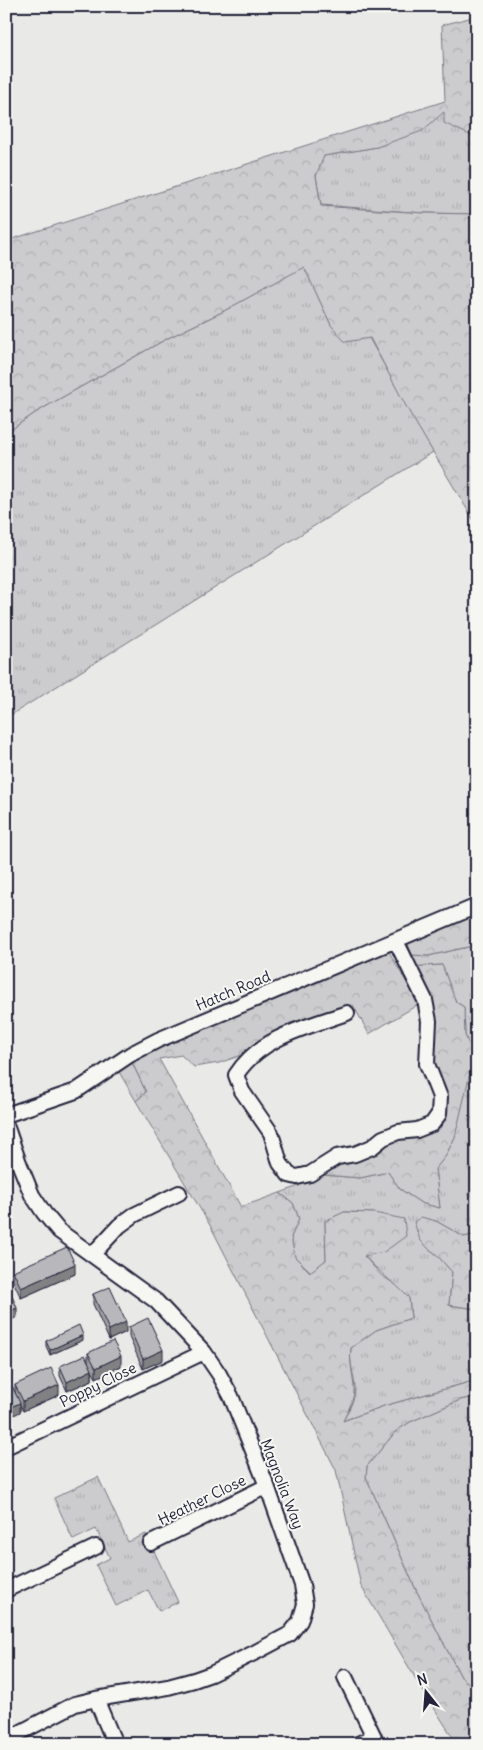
<svg xmlns="http://www.w3.org/2000/svg" width="483" height="1750" viewBox="0 0 483 1750" font-family="Delius,sans-serif">
  <defs>
    <pattern id="grass-tufts" width="24" height="20" patternUnits="userSpaceOnUse" patternTransform="scale(1.25)"><rect width="24" height="20" fill="#ccccce"/><path d="M3 7l-1-3M5 7V3M7 7l1-3M15 17l-1-3M17 17v-4M19 17l1-3" fill="none" stroke="#afafb2"/></pattern>
    <pattern id="forest-crowns" width="20" height="18" patternUnits="userSpaceOnUse" patternTransform="scale(1.25)"><rect width="20" height="18" fill="#ccccce"/><path d="M2 6a3 3 0 1 1 6 0M12 15a3 3 0 1 1 6 0" fill="none" stroke="#afafb2"/></pattern>
  </defs>
  <rect width="100%" height="100%" fill="#e9e9e7"/>
  <filter id="ink" filterUnits="userSpaceOnUse"><feTurbulence type="fractalNoise" baseFrequency=".02" numOctaves="2"/><feDisplacementMap in="SourceGraphic" scale="10" xChannelSelector="R" yChannelSelector="G"/><feConvolveMatrix kernelMatrix="1 2 1 2 8 2 1 2 1" color-interpolation-filters="sRGB"/></filter>
  <g filter="url(#ink)">
    <path fill="url(#grass-tufts)" stroke="#777784" d="M 445,111 L 472,136 L 477,135 L 477,214 L 424,213 L 321,205 L 316,176 L 324,156 L 377,147 Z
      M 304,266 L 331,325 L 369,338 L 433,452 L 6,718 L 6,433 L 35,413 L 52,403 L 168,338 L 222,312 Z
      M 405,936 L 412,955 L 428,956 L 477,945 L 477,1234 L 464,1237 L 436,1221 L 428,1248 L 436,1254 L 452,1272 L 449,1305 L 477,1309 L 477,1380 L 384,1406 L 343,1421 C 348,1411 355,1400 355,1388 C 354,1373 349,1364 351,1348 L 376,1330 L 411,1318 L 409,1298 C 394,1283 378,1272 364,1255 L 374,1213 L 345,1212 L 325,1221 L 326,1260 L 311,1272 L 295,1257 L 291,1237 L 299,1219 L 293,1203 L 280,1193 L 299,1186 L 299,1177 L 310,1174 L 360,1178 L 388,1172 L 400,1189 L 421,1203 L 440,1208 L 435,1169 L 445,1157 L 454,1139 L 473,1056 L 465,1035 L 464,1007 L 456,1002 L 442,965 L 409,967 L 396,941 Z
      M 129,1056 L 146,1092 L 136,1101 L 115,1065 Z
      M 477,1396 L 477,1690 L 461,1677 L 416,1590 L 366,1477 L 367,1466 L 396,1431 L 410,1422 L 460,1400 Z
      M 98,1477 L 128,1542 L 146,1534 L 178,1602 L 159,1611 L 148,1590 L 116,1606 L 96,1565 L 110,1558 L 96,1529 L 73,1540 L 54,1498 Z"/>
    <path fill="url(#forest-crowns)" stroke="#777784" d="M 477,16 L 477,135 L 472,136 L 444,123 L 444,112 L 422,131 L 377,147 L 324,156 L 316,176 L 321,206 L 424,213 L 477,214 L 477,526 L 408,410 L 370,338 L 345,342 L 331,325 L 304,267 L 222,312 L 168,338 L 52,403 L 35,413 L 6,433 L 6,241 L 445,101 L 442,25 Z
      M 477,906 L 477,945 L 428,956 L 412,955 L 405,936 Z
      M 385,945 L 419,1004 L 369,1034 L 353,1005 L 290,1023 L 242,1055 L 219,1063 L 194,1067 L 181,1055 L 159,1059 L 241,1207 L 280,1193 L 293,1203 L 299,1219 L 291,1237 L 295,1257 L 310,1272 L 326,1260 L 325,1221 L 344,1212 L 374,1213 L 404,1219 L 406,1236 L 384,1252 L 364,1256 L 381,1275 L 396,1285 L 409,1298 L 411,1318 L 376,1330 L 351,1348 C 349,1363 353,1373 354,1387 C 355,1399 348,1410 343,1421 L 384,1406 L 477,1380 L 477,1396 L 460,1400 L 410,1422 L 396,1431 L 367,1466 L 366,1477 L 416,1590 L 461,1677 L 477,1690 L 477,1734 L 462,1744 L 457,1744 L 417,1681 L 361,1586 L 336,1470 L 211,1227 L 136,1101 L 146,1092 L 129,1056 Z
      M 442,965 L 456,1002 L 464,1007 L 465,1035 L 474,1056 L 455,1137 L 445,1157 L 435,1169 L 440,1208 L 421,1203 L 400,1189 L 388,1172 L 360,1178 L 310,1174 L 439,1114 L 427,1064 L 429,1021 L 409,967 Z
      M 421,1217 L 436,1221 L 464,1237 L 477,1234 L 477,1309 L 449,1305 L 452,1272 L 436,1254 L 428,1248 L 420,1240 L 414,1222 Z"/>
    <g fill="none" stroke-linecap="round" stroke-linejoin="round">
      <g stroke="#22223b" stroke-width="18">
        <path id="street" d="M 347,1013 C 307,1027 260,1037 236,1075 L 242,1091 L 271,1133 L 280,1163 L 289,1175 L 297,1177 L 310,1174 L 337,1157 L 355,1154 L 372,1147 L 383,1138 L 398,1132 L 417,1130 L 432,1124 L 439,1114 L 440,1097 L 427,1064 L 429,1021 L 425,1000 L 396,941
          M 6,1115 L 76,1091 L 131,1054 L 158,1040 L 477,906
          M 6,1125 L 19,1163 L 32,1195 L 44,1213 L 59,1231 L 156,1301 L 204,1352 L 219,1374 L 231,1396 L 267,1486 L 302,1585 L 305,1604 L 300,1621 L 290,1634 L 256,1652 L 211,1674 L 194,1680 L 168,1687 L 96,1699 L 75,1704 L 6,1740
          M 92,1255 L 119,1226 L 134,1215 L 179,1193
          M 6,1447 L 204,1352
          M 151,1543 L 267,1486
          M 6,1590 L 96,1547
          M 345,1677 L 374,1737 L 358,1744
          M 96,1699 L 115,1744"/>
      </g>
      <use href="#street" stroke="#f6f6f2" stroke-width="14"/>
    </g>
    <path fill="#9e9ea2" stroke="#22223b" d="M 13,1271 L 75,1274 L 21,1298 L 13,1281 Z
      M 93,1294 L 126,1332 L 109,1340 L 93,1304 Z
      M 129,1327 L 163,1360 L 143,1369 L 129,1337 Z
      M 83,1340 L 50,1355 L 46,1346 L 46,1341 Z
      M 88,1353 L 121,1366 L 96,1378 L 92,1371 L 92,1380 L 67,1391 L 60,1376 L 60,1366 L 88,1362 Z
      M 15,1385 L 59,1395 L 23,1411 L 20,1405 L 20,1412 L 15,1392 Z"/>
    <path fill="#818184" stroke="#22223b" d="M 75,1264 L 75,1274 L 21,1298 L 21,1288 Z
      M 17,1308 L 17,1317 L 6,1323 L 6,1313 Z
      M 126,1322 L 126,1332 L 109,1340 L 109,1330 Z
      M 83,1335 L 83,1340 L 50,1355 L 50,1350 Z
      M 163,1350 L 163,1360 L 143,1369 L 143,1359 Z
      M 121,1356 L 121,1366 L 96,1378 L 96,1368 Z
      M 92,1370 L 92,1380 L 67,1391 L 67,1382 Z
      M 59,1385 L 59,1395 L 23,1411 L 23,1401 Z
      M 20,1403 L 20,1412 L 6,1419 L 6,1409 Z"/>
    <path fill="#b8b8bc" stroke="#22223b" d="M 67,1247 L 75,1264 L 21,1288 L 13,1271 Z
      M 110,1287 L 126,1322 L 109,1330 L 93,1294 Z
      M 10,1291 L 17,1308 L 6,1313 L 6,1292 Z
      M 148,1318 L 163,1350 L 143,1359 L 129,1327 Z
      M 79,1325 L 83,1335 L 50,1350 L 46,1341 Z
      M 113,1341 L 121,1356 L 96,1368 L 88,1353 Z
      M 85,1355 L 92,1370 L 67,1382 L 60,1366 Z
      M 51,1368 L 59,1385 L 23,1401 L 15,1385 Z
      M 12,1386 L 20,1403 L 6,1409 L 6,1389 Z"/>
  </g>
  <g text-anchor="middle" stroke-width="4" stroke-linejoin="round" paint-order="stroke">
    <g font-size="15" fill="#22223b" stroke="#f6f6f2">
      <text transform="translate(233 991) rotate(-23)" y="5">Hatch Road</text>
      <text transform="translate(98 1385) rotate(-26)" y="5">Poppy Close</text>
      <text transform="translate(282 1484) rotate(69)" y="5">Magnolia Way</text>
      <text transform="translate(202 1500) rotate(-26)" y="5">Heather Close</text>
    </g>
  </g>
  <rect width="483" height="1750" fill="none" stroke="#f6f6f2" stroke-width="25"/>
  <rect x="12" y="12" width="458" height="1725" fill="none" stroke="#22223b" stroke-width="2" filter="url(#ink)"/>
  <g transform="translate(426 1692) rotate(343)" stroke="#f6f6f2" stroke-width="4" paint-order="stroke">
  <path d="M0-4L9 19L0 12L-9 19Z" fill="#22223b"/>
  <text y="-8" font-size="14" font-weight="bold" text-anchor="middle" fill="#22223b">N</text>
  </g>
</svg>
